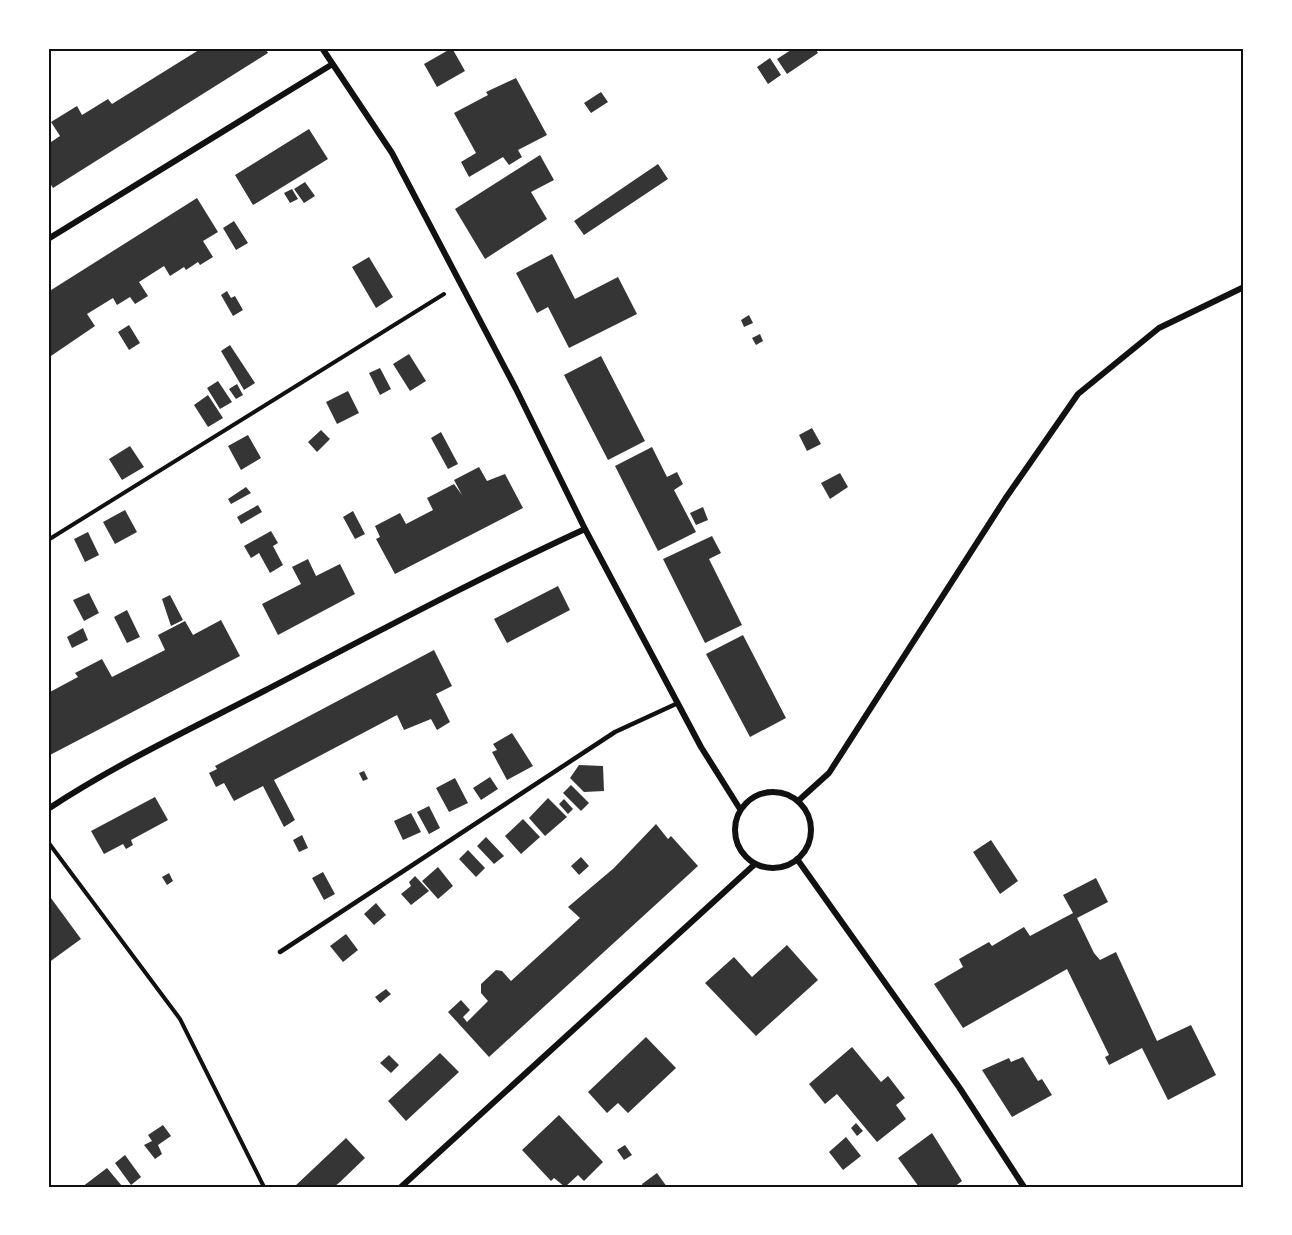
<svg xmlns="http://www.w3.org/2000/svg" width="1292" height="1235" viewBox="0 0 1292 1235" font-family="Overpass,sans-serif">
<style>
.building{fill:#353535}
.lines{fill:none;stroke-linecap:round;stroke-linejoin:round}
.path{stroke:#111;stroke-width:4}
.service{stroke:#111;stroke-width:4.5}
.minor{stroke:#111;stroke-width:6}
.neatline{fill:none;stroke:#111;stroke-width:2}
</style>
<rect width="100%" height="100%" fill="#fff"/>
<!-- building -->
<path class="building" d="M 202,48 L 265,48 L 268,53 L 53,188 L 48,180 L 48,144 L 60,136 L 51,122 L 77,106 L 82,115 L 108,99 L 112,104 Z
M 452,48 L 465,71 L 437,87 L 424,64 Z
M 794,48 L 815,48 L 818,53 L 787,74 L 777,59 Z
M 770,58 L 781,75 L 768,84 L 757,67 Z
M 516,78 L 547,135 L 518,150 L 522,157 L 509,165 L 503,157 L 469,177 L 461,162 L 476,153 L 454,113 L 488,95 L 486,92 Z
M 601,92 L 608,102 L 591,113 L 584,103 Z
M 309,129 L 328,159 L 253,205 L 235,175 Z
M 540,155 L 554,180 L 531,192 L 547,219 L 485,259 L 455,209 Z
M 658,164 L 668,179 L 584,235 L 574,221 Z
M 305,182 L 315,196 L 304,203 L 294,189 Z
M 292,189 L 298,199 L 290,203 L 284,193 Z
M 197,198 L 218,232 L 203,241 L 213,257 L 200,265 L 198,262 L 186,270 L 184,267 L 170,276 L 164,266 L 139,282 L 148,296 L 135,304 L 130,297 L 117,305 L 113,298 L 87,314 L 95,326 L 48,358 L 48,292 Z
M 234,221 L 248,243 L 236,250 L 223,228 Z
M 552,254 L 575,299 L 618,277 L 637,314 L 569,348 L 548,307 L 537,313 L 516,273 Z
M 369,257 L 393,297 L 376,308 L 352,267 Z
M 227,291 L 231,298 L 235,296 L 243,310 L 233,316 L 221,295 Z
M 749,315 L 753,323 L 744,327 L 741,320 Z
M 129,325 L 140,343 L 129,350 L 118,332 Z
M 760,334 L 763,341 L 756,345 L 752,338 Z
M 230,345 L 255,383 L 244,390 L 221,351 Z
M 409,354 L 426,381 L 410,391 L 393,364 Z
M 601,356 L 645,441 L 608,460 L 564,375 Z
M 380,368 L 391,389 L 380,395 L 369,373 Z
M 218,381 L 232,402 L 220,409 L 207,388 Z
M 237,384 L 243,395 L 236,399 L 229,389 Z
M 348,391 L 359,413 L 337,424 L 326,402 Z
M 208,395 L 223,418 L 208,427 L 194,405 Z
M 812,428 L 821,444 L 807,451 L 799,435 Z
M 321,430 L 330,439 L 317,452 L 308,442 Z
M 441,432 L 458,464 L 448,469 L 431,438 Z
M 248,435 L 261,458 L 241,470 L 228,446 Z
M 130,446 L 144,467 L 122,480 L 109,459 Z
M 652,447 L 667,477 L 677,472 L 683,484 L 674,490 L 696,532 L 658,551 L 615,466 Z
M 479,467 L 487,481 L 505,474 L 523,508 L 395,574 L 376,539 L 380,537 L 375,526 L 400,513 L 406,524 L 433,510 L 427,498 L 454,484 L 462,495 L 454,480 Z
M 840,473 L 848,487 L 830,499 L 821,483 Z
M 246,487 L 251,493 L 231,504 L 228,499 Z
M 258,505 L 262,512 L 241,524 L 237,517 Z
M 703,507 L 708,520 L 696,525 L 690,513 Z
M 125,510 L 137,532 L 115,544 L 103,522 Z
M 353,511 L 365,534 L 355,539 L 343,517 Z
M 271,531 L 278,543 L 273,546 L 283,565 L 270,573 L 259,553 L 251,558 L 244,546 Z
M 88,532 L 99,555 L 85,562 L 74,539 Z
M 712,536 L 721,553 L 709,559 L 742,625 L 705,643 L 663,559 Z
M 308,559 L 316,576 L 340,564 L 355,594 L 278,635 L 262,604 L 301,584 L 292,567 Z
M 558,586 L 570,610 L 507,643 L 494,619 Z
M 89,593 L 99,613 L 84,621 L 73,600 Z
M 170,595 L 183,620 L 171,626 L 162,599 Z
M 127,610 L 140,637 L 127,643 L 114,617 Z
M 221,620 L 240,656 L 48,756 L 48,693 L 78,677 L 75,673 L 102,659 L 112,677 L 165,650 L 158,635 L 185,621 L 193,635 Z
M 83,628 L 88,640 L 72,648 L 67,637 Z
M 743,635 L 786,718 L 750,737 L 706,654 Z
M 434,650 L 452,686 L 436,694 L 450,722 L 437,730 L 431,719 L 404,730 L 397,715 L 274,780 L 295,820 L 284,827 L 263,786 L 234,801 L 224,783 L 216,787 L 209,773 L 217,769 L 215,766 Z
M 512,733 L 533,766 L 507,780 L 492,752 L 497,750 L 493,744 Z
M 579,765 L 603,766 L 604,791 L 584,792 L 570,778 Z
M 364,771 L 368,779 L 363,781 L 359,773 Z
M 490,777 L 498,789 L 481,800 L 473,788 Z
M 455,778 L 468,803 L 449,812 L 436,788 Z
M 571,785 L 589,803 L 581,811 L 563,793 Z
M 155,797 L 168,820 L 131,840 L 133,845 L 126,849 L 123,844 L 104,854 L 91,831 Z
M 548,798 L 567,817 L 545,836 L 529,818 Z
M 564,799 L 573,809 L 568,814 L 559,804 Z
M 429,806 L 440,828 L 429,834 L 417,812 Z
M 411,813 L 421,832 L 403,840 L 394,821 Z
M 523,819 L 540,837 L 521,854 L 505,836 Z
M 656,824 L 668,839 L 671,836 L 698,866 L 489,1057 L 448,1012 L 461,1000 L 470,1010 L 463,1017 L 467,1022 L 488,1001 L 481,993 L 481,984 L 496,970 L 502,971 L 511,981 L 580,918 L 568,907 L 614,868 Z
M 302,835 L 308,848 L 299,852 L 293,840 Z
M 486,837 L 504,856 L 494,864 L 477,846 Z
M 991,840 L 1018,881 L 1000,894 L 973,852 Z
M 468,850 L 485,868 L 476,877 L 459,859 Z
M 581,857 L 589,866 L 579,875 L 571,866 Z
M 438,867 L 453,886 L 438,899 L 422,881 Z
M 323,872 L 335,894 L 324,900 L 312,878 Z
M 169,873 L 173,881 L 167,885 L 162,877 Z
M 415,876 L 429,891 L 411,905 L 401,894 L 411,886 L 409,882 Z
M 1096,878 L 1108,902 L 1077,918 L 1094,953 L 1100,960 L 1116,952 L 1157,1041 L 1191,1025 L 1216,1075 L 1168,1100 L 1142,1048 L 1109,1065 L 1105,1057 L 1109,1055 L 1067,969 L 963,1028 L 934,984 L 963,967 L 959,959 L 989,942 L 992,946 L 1024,927 L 1030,936 L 1073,913 L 1063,895 Z
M 48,894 L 81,939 L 48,963 Z
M 376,903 L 386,915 L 374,925 L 364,914 Z
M 346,934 L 358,950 L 343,962 L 330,946 Z
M 787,945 L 818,980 L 756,1036 L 705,983 L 734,957 L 752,977 Z
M 386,989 L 391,994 L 380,1003 L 375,997 Z
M 646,1037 L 676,1068 L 628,1113 L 618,1103 L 607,1113 L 588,1092 Z
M 852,1047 L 881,1082 L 888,1076 L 905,1098 L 896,1105 L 906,1119 L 877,1142 L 837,1094 L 825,1104 L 809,1084 Z
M 440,1053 L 459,1072 L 406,1121 L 388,1101 Z
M 389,1055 L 399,1065 L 391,1073 L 380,1063 Z
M 1023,1057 L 1038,1081 L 1042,1079 L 1052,1095 L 1012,1117 L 982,1070 L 1009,1058 L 1011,1062 Z
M 559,1115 L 603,1162 L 584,1181 L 578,1175 L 565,1187 L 554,1178 L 551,1181 L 522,1150 Z
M 856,1123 L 863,1131 L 857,1136 L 851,1128 Z
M 163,1125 L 171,1136 L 158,1145 L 162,1154 L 155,1159 L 144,1145 L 152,1141 L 148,1135 Z
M 932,1133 L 962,1181 L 954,1187 L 919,1187 L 898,1158 Z
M 846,1137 L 861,1156 L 843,1170 L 829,1152 Z
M 346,1138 L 365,1158 L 340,1182 L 334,1187 L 294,1187 Z
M 625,1145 L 632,1155 L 624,1160 L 617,1150 Z
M 125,1155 L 141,1177 L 131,1185 L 115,1163 Z
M 107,1168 L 122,1186 L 120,1187 L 82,1187 Z
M 657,1173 L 667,1187 L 643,1187 L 642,1184 Z"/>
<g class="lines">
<!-- path -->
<path class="path" d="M 48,540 L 444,294
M 48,842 L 180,1019 L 264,1187"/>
<!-- service -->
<path class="service" d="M 280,952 L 615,732 L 678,703"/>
<!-- minor -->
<path class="minor" d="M 322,48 L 392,153 L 516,389 L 585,529 L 701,747 L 740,809
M 48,239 L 331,65
M735 830a38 38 0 1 1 76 0a38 38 0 1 1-76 0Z
M 798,801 L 829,773 L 1005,499 L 1078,394 L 1159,328 L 1244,287
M 48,809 C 116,764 191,729 264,691 C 370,636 476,579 585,529
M 797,859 L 959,1087 L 1024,1187
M 401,1187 L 755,864"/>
</g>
<!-- border -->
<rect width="1292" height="1235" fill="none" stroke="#ffffff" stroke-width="99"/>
<rect x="50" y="50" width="1192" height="1136" class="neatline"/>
</svg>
